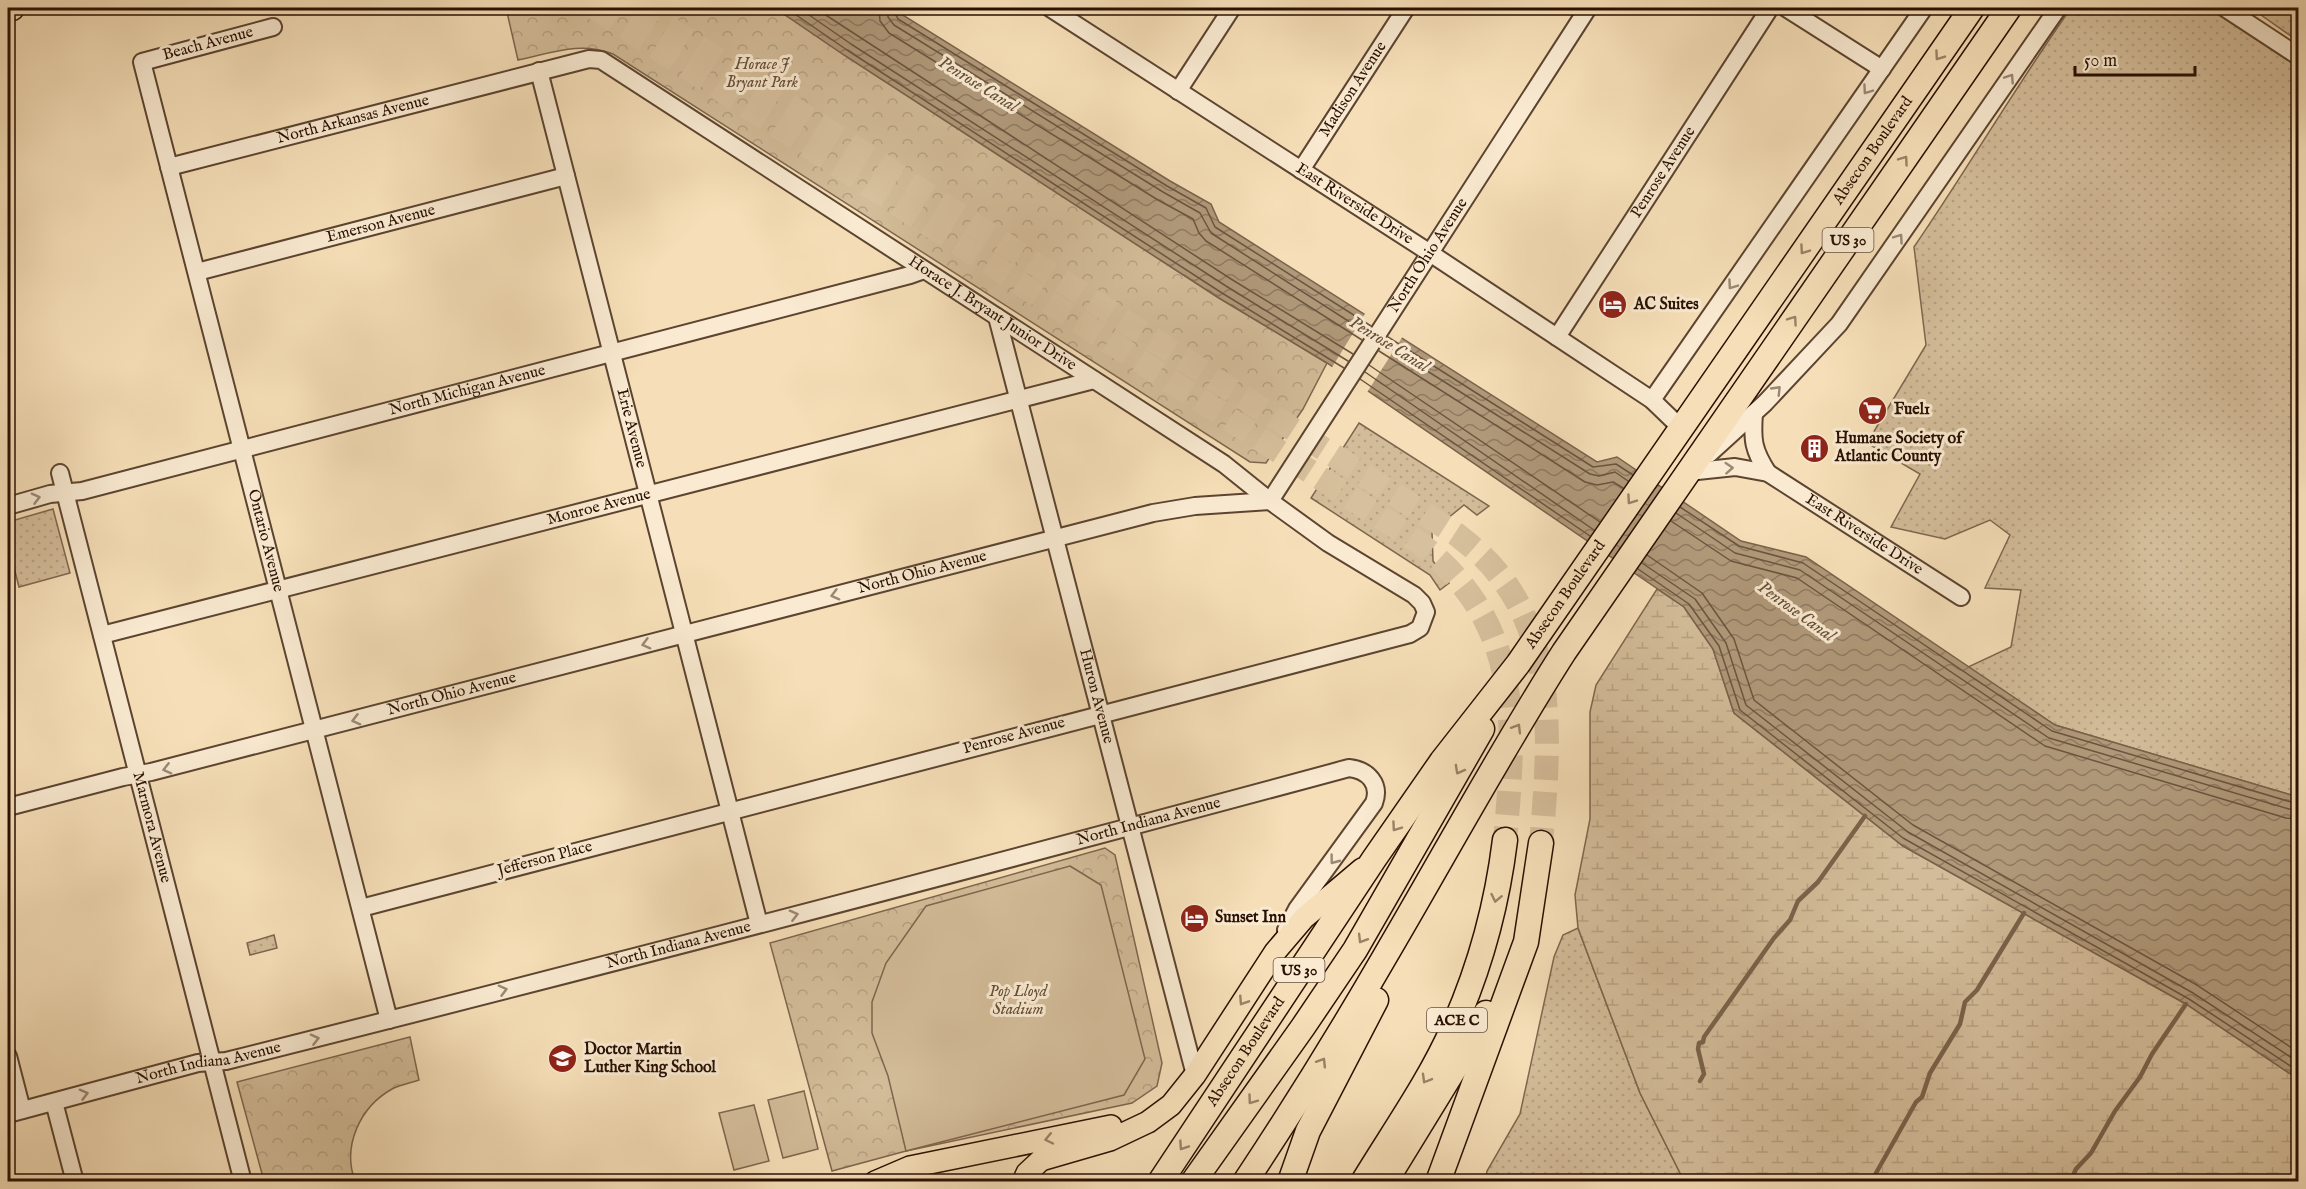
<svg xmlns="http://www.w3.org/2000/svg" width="2306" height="1189" viewBox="0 0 2306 1189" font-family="'IM FELL English',serif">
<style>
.grass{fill:url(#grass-dots);stroke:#7e664e;stroke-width:1.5}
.wetland{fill:url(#wetland-marsh);stroke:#7e664e;stroke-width:1.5}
.park{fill:url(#park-crowns);stroke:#7e664e;stroke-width:1.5}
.garden{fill:#d3bc99;stroke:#7e664e;stroke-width:1.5}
.water{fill:url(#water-waves);stroke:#7a624a;stroke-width:1.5}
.pier{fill:#f6dfb8}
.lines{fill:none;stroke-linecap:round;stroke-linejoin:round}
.shore{stroke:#6c543e;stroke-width:1.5}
.stream{stroke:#7a624a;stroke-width:4.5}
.highway-tunnel{stroke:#d7c09d;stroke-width:24;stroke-dasharray:24 12;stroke-linecap:butt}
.minor-casing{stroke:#5c4430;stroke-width:20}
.major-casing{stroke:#291002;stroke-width:24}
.highway-casing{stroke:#291002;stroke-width:27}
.minor{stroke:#f9ead1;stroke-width:16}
.major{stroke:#f6dfb8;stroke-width:21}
.highway{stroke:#f6dfb8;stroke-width:24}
.oneway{stroke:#9a8266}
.oneway2{stroke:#9b8874}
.labels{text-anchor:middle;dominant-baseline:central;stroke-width:6;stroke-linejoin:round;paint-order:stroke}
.shield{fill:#f9ead1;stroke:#675140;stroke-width:1.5}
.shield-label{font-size:15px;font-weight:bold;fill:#291002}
.street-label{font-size:16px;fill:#291002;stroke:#f9ead1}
.park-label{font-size:16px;font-style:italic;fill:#644c37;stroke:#f9ead1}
.poi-label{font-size:16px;font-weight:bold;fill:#291002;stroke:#f9ead1;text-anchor:start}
.water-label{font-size:18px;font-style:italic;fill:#664e38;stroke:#f9ead1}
</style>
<defs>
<pattern id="grass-dots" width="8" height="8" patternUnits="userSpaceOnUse" patternTransform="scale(1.5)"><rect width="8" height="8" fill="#d3bc99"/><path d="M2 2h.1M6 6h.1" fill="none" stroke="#b5a182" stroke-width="1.8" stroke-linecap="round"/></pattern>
<pattern id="wetland-marsh" width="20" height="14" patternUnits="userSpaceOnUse" patternTransform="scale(1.5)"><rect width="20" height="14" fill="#d3bc99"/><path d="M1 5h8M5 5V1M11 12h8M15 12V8" fill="none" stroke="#b5a182"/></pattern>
<pattern id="park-crowns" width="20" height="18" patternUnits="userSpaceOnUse" patternTransform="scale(1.5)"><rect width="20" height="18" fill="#d3bc99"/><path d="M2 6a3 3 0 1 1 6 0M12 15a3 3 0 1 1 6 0" fill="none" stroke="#b5a182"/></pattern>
<pattern id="water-waves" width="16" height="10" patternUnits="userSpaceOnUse" patternTransform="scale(1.5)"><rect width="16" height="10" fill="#b0997a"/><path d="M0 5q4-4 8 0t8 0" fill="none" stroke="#8f7b62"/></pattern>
</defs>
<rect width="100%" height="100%" fill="#f6dfb8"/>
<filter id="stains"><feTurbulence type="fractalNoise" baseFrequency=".00333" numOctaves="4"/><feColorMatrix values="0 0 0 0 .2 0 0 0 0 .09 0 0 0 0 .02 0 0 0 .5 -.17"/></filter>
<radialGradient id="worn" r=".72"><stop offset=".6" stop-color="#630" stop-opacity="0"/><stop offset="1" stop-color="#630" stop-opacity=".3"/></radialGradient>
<!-- grass -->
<path class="grass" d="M 2071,8 L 2208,8 L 2298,67 L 2298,797 L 2055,725 L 1968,667 L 2011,647 L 2021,590 L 1985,588 L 2010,535 L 1990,520 L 1945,539 L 1891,527 L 1920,474 L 1867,443 L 1926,345 L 1914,247 C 1968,168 2016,86 2071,8 Z
M 2264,8 L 2298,8 L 2298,41 L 2261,15 Z
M 1359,423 L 1489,506 L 1477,515 L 1464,505 L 1432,531 L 1433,561 L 1449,583 L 1440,590 L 1430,575 L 1311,498 Z
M 53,509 L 70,573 L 19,587 L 8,544 L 8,522 Z
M 1578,928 L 1640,1093 L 1684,1181 L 1485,1182 L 1487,1171 L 1520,1114 L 1554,957 L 1563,935 Z
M 274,935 L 277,948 L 250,955 L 247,943 Z"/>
<!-- wetland -->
<path class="wetland" d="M 1657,589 L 1684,607 L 1713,649 L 1734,713 L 1903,846 L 2186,1004 L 2298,1079 L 2298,1181 L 1684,1181 L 1640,1093 L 1578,928 L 1575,895 L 1590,819 L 1590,712 L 1596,685 Z"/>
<!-- park -->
<path class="park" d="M 506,8 L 775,8 L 844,55 L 1219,298 L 1327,363 L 1303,409 L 1266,463 L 1250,462 L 613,54 C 580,41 552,53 518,60 Z
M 1105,848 L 1115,855 L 1162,1063 L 1157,1086 L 1132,1103 L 906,1151 L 832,1171 L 770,943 Z
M 410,1037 L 419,1080 C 410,1083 400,1085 392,1089 C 360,1107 342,1146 355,1181 L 264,1181 L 237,1082 Z"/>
<!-- garden -->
<path class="garden" d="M 1070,866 L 1101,885 L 1145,1059 L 1124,1095 L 906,1151 L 888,1076 L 872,1033 L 872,1002 L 886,963 L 926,906 Z
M 804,1091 L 818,1149 L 783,1158 L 768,1100 Z
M 754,1105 L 769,1161 L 734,1170 L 719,1113 Z"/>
<!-- water -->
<path class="water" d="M 775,8 L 904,8 L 901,14 L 1170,181 L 1211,204 L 1219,222 L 1597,462 L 1617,457 L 1741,541 L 1806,557 L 2055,725 L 2298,797 L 2298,1079 L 2186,1004 L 1903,846 L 1734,713 L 1713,649 L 1684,607 L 1327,363 L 1219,298 L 844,55 Z"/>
<!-- pier -->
<path class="pier" d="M 1366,312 L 1403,336 L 1366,394 L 1331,369 Z"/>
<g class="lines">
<!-- shore -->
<path class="shore" d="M 786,8 L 847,50 L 1222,293 L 1344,368
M 799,8 L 851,44 L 1226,286 L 1348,361
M 815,8 L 1231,279 L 1353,354
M 879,8 L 880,21 L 889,33 L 1158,200 L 1193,219 L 1199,233 L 1206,241 L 1362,340
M 888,8 L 888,17 L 894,25 L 1163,192 L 1200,213 L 1211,233 L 1367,333
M 897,8 L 895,13 L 898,19 L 1167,186 L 1206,208 L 1215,227 L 1371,326
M 1388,337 L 1593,467 L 1616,464 L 1633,475
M 1383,343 L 1590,474 L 1599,476 L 1615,472 L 1628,481
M 1379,351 L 1585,482 L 1597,485 L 1613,482 L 1623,488
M 1369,365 L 1600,522
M 1365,372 L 1594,530
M 1360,379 L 1590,536
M 1680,507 L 1739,546 L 1803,563 L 2052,731 L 2291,802 L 2298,802
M 1676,513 L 1735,553 L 1800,570 L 2049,738 L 2289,809 L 2298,810
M 1671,521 L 1731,561 L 1797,578 L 2045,746 L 2286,818 L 2298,819
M 1647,555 L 1702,593 L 1734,639 L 1754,700 L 1913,825 L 2197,985 L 2298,1052
M 1642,563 L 1695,599 L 1726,643 L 1746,705 L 1908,832 L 2193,993 L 2298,1062
M 1638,569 L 1689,604 L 1719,646 L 1740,710 L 1903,838 L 2189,999 L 2298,1071"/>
<!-- stream -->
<path class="stream" d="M 1700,1081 L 1704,1074 L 1698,1049 L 1699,1043 L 1703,1042 L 1704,1037 L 1774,938 L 1790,920 L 1798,901 L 1818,882 L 1865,816
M 1871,1182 L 1916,1102 L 1922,1097 L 1930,1073 L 1960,1024 L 1965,1002 L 1977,990 L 2024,913
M 2070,1182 L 2076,1169 L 2091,1153 L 2115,1111 L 2140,1077 L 2152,1054 L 2186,1004
M 2296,1182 L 2298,1178"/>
<!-- highway-tunnel -->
<path class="highway-tunnel" d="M 595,8 L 1405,533 C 1521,613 1517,713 1505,840
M 637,8 L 1456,534 C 1470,545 1485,557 1496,571 C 1559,646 1549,752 1541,843"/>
<defs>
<g id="minor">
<path id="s1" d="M 1050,8 L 1430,253 L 1652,400 L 1681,428"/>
<path d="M 1786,8 L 1882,69"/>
<path d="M 2225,8 L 2298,56"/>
<path id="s2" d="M 273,27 L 142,62 L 389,1020"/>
<path id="s3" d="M 539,71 L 759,924"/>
<path d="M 1178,91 L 1232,8"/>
<path id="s4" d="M 169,167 L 589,59 L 601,60 L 1224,464 L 1270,501 L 1328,543 L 1414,595 L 1422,603 L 1426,612 L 1420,628 L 1410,634 L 361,908"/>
<path id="s5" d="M 1301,170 L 1406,8"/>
<path id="s6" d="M 197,272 L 566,176"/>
<path id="s7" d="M 997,317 L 1195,1075"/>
<path id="s8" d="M 1557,337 L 1770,8"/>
<path d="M 1652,400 L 1924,8"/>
<path d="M 1754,413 C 1752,440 1753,450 1768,473"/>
<path d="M 1709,454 L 1765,403 L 1839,324 L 2058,8"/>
<path id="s9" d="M 1688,472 L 1735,467 L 1768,473 L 1961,597"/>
<path id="s10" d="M 60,473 L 243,1182"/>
<path id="s11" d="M 8,506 L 50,494 L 82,491 L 910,275 L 924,270"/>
<path id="s12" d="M 102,635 L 1094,380"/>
<path id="s13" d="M 8,807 L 123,777 L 151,772 L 1153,513 L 1195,506 L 1270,501 L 1588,8"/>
<path d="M 8,1056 L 22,1110"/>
<path d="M 54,1102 L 75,1182"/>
<path id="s14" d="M 8,1114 L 198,1063 L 226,1061 C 601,967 975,869 1349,768 C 1368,770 1381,784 1374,803 L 1297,909 L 1286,930"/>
</g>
<path id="major" d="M 875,1182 L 910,1167 L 1111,1126
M 1023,1182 L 1027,1173 L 1041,1160 L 1110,1140 L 1148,1122 L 1171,1105 L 1195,1075 L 1275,952 L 1304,918 L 1362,869"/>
<g id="highway">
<path d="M 8,8 L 12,8"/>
<path id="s15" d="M 1160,1182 L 1374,859 L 1442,761 L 1518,664 L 1972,8"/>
<path d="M 1193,1182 L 1303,1027 L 1355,950 L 1482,729"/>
<path d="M 1245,1182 C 1294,1108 1340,1034 1384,958 C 1444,856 1500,752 1564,652 L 2009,8"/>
<path d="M 1290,1182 L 1308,1131 L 1376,1000"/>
<path d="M 1363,1182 C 1394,1131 1429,1082 1453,1028 C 1480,968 1497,905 1505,840"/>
<path d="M 1385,1182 L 1466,1050 L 1486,1013"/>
<path d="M 1438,1182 L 1526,942 L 1541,843"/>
</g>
</defs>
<!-- minor casing -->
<use href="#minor" class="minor-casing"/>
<!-- major casing -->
<use href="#major" class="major-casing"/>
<!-- highway casing -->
<use href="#highway" class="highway-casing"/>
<!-- minor -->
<use href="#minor" class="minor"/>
<!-- major -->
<use href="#major" class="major"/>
<!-- highway -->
<use href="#highway" class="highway"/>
</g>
<!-- one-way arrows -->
<defs><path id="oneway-chevron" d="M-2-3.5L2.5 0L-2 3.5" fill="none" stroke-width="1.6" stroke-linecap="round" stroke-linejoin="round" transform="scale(1.5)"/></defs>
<g class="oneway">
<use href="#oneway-chevron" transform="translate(1939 56) rotate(125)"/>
<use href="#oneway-chevron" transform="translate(1904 160) rotate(-55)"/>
<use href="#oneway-chevron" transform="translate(1804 250) rotate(125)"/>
<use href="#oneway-chevron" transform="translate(1793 320) rotate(-55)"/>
<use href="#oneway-chevron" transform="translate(1631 500) rotate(125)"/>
<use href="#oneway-chevron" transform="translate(1517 728) rotate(-59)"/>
<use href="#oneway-chevron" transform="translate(1459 770) rotate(119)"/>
<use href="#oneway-chevron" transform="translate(1396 827) rotate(125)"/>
<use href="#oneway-chevron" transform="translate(1496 898) rotate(102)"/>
<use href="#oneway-chevron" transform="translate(1362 939) rotate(121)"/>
<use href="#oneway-chevron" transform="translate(1243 1001) rotate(123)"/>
<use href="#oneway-chevron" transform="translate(1322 1062) rotate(-58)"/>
<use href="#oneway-chevron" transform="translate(1426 1079) rotate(120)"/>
<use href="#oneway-chevron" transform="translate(1252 1100) rotate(126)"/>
<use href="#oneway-chevron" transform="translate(1049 1139) rotate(168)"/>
<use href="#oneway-chevron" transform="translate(1183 1146) rotate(124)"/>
</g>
<g class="oneway2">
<use href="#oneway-chevron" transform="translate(2010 78) rotate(-56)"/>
<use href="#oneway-chevron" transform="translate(1867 90) rotate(125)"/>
<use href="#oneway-chevron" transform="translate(1899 238) rotate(-55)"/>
<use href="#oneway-chevron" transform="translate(1732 285) rotate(125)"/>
<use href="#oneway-chevron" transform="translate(1777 390) rotate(-46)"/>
<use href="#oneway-chevron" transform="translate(1729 468) rotate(-4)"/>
<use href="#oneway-chevron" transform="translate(36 498) rotate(-15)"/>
<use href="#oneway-chevron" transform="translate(835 595) rotate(165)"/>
<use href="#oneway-chevron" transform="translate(646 644) rotate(165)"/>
<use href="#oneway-chevron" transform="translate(356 720) rotate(165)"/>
<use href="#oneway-chevron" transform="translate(167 769) rotate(166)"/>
<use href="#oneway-chevron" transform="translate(1334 860) rotate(127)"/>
<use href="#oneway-chevron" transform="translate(794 915) rotate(-14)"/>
<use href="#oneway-chevron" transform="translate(503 990) rotate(-15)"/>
<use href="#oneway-chevron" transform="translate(315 1039) rotate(-14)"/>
<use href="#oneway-chevron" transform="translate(84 1094) rotate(-15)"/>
</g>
<!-- icons -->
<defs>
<symbol id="hotel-disc" viewBox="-11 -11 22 22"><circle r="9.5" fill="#8f2418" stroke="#f9ead1"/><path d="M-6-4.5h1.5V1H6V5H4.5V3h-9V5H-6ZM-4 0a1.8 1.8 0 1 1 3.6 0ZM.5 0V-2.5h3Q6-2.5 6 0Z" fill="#fff"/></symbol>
<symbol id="supermarket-disc" viewBox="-11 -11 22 22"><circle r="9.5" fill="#8f2418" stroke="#f9ead1"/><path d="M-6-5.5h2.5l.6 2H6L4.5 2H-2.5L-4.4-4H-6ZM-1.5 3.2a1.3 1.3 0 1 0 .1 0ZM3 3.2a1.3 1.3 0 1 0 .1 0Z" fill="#fff"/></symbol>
<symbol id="building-disc" viewBox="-11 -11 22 22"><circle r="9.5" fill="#8f2418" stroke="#f9ead1"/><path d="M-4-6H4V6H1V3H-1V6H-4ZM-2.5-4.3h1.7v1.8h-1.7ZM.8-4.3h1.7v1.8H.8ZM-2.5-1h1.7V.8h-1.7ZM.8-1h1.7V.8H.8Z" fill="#fff"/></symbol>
<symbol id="school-disc" viewBox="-11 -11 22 22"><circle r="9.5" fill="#8f2418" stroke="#f9ead1"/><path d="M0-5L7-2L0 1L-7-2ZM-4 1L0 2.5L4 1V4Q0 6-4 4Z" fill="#fff"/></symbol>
</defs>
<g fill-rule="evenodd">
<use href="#hotel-disc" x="1596" y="288" width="33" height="33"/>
<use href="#supermarket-disc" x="1856" y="394" width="33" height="33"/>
<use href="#building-disc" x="1798" y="432" width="33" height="33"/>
<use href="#hotel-disc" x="1178" y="902" width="33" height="33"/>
<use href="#school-disc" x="546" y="1042" width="33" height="33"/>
</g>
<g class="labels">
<!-- shield labels -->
<g class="shield">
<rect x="1822.5" y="228" width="51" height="24" rx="4.5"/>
<rect x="1273.5" y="958" width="51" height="24" rx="4.5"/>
<rect x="1427" y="1008" width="60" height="24" rx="4.5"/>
</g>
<g class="shield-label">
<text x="1848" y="240">US 30</text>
<text x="1299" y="970">US 30</text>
<text x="1457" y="1020">ACE C</text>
</g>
<!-- street labels -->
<g class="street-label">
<text transform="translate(208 44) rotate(-15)">Beach Avenue</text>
<text stroke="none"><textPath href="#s5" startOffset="96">Madison Avenue</textPath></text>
<text stroke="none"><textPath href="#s4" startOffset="190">North Arkansas Avenue</textPath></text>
<text stroke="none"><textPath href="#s15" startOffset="1254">Absecon Boulevard</textPath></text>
<text stroke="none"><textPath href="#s8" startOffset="196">Penrose Avenue</textPath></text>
<text stroke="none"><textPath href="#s1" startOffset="362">East Riverside Drive</textPath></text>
<text stroke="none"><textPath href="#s6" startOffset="190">Emerson Avenue</textPath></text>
<text stroke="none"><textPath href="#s13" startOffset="1592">North Ohio Avenue</textPath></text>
<text stroke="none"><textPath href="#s4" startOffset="912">Horace J. Bryant Junior Drive</textPath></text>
<text stroke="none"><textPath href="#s11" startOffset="474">North Michigan Avenue</textPath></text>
<text stroke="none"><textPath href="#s3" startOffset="369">Erie Avenue</textPath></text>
<text stroke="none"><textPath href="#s12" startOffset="513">Monroe Avenue</textPath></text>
<text stroke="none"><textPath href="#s9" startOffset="195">East Riverside Drive</textPath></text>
<text stroke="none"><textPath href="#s2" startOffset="630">Ontario Avenue</textPath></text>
<text stroke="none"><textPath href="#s13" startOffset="944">North Ohio Avenue</textPath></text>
<text stroke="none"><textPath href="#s15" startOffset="714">Absecon Boulevard</textPath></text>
<text stroke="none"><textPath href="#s13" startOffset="458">North Ohio Avenue</textPath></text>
<text stroke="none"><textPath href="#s7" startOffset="392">Huron Avenue</textPath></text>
<text transform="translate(1014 736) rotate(-15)">Penrose Avenue</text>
<text stroke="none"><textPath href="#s14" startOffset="1178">North Indiana Avenue</textPath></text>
<text stroke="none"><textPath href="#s10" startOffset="366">Marmora Avenue</textPath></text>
<text transform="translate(545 859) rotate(-15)">Jefferson Place</text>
<text stroke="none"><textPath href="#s14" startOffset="692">North Indiana Avenue</textPath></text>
<text stroke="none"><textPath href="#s15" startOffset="156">Absecon Boulevard</textPath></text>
<text stroke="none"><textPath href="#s14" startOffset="207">North Indiana Avenue</textPath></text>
</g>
<!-- park labels -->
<g class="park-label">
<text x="762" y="65">Horace J<tspan x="762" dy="18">Bryant Park</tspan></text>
<text x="1018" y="992">Pop Lloyd<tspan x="1018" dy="18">Stadium</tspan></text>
</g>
<!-- poi labels -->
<g class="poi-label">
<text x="1634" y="305">AC Suites</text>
<text x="1894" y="410">Fuel1</text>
<text x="1835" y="439">Humane Society of<tspan x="1835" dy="18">Atlantic County</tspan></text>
<text x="1215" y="918">Sunset Inn</text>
<text x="584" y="1050">Doctor Martin<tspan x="584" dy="18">Luther King School</tspan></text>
</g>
<!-- water labels -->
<g class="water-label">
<text transform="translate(978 85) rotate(32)">Penrose Canal</text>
<text transform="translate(1389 345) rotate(32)">Penrose Canal</text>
<text transform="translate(1796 612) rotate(36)">Penrose Canal</text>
</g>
</g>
<!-- margin -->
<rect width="2306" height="1189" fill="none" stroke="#f6dfb8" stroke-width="30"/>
<rect x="9" y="9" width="2288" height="1171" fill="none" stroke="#291002" stroke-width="3"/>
<rect x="15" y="15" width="2276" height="1159" fill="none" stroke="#291002" stroke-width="1.5"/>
<!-- scale -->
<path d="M2075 66v9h120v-9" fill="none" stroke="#291002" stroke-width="3"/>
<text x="2084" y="66" font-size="18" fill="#291002" stroke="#f9ead1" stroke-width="4.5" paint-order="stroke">50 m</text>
<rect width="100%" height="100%" filter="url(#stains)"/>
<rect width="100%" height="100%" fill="url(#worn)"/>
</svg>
